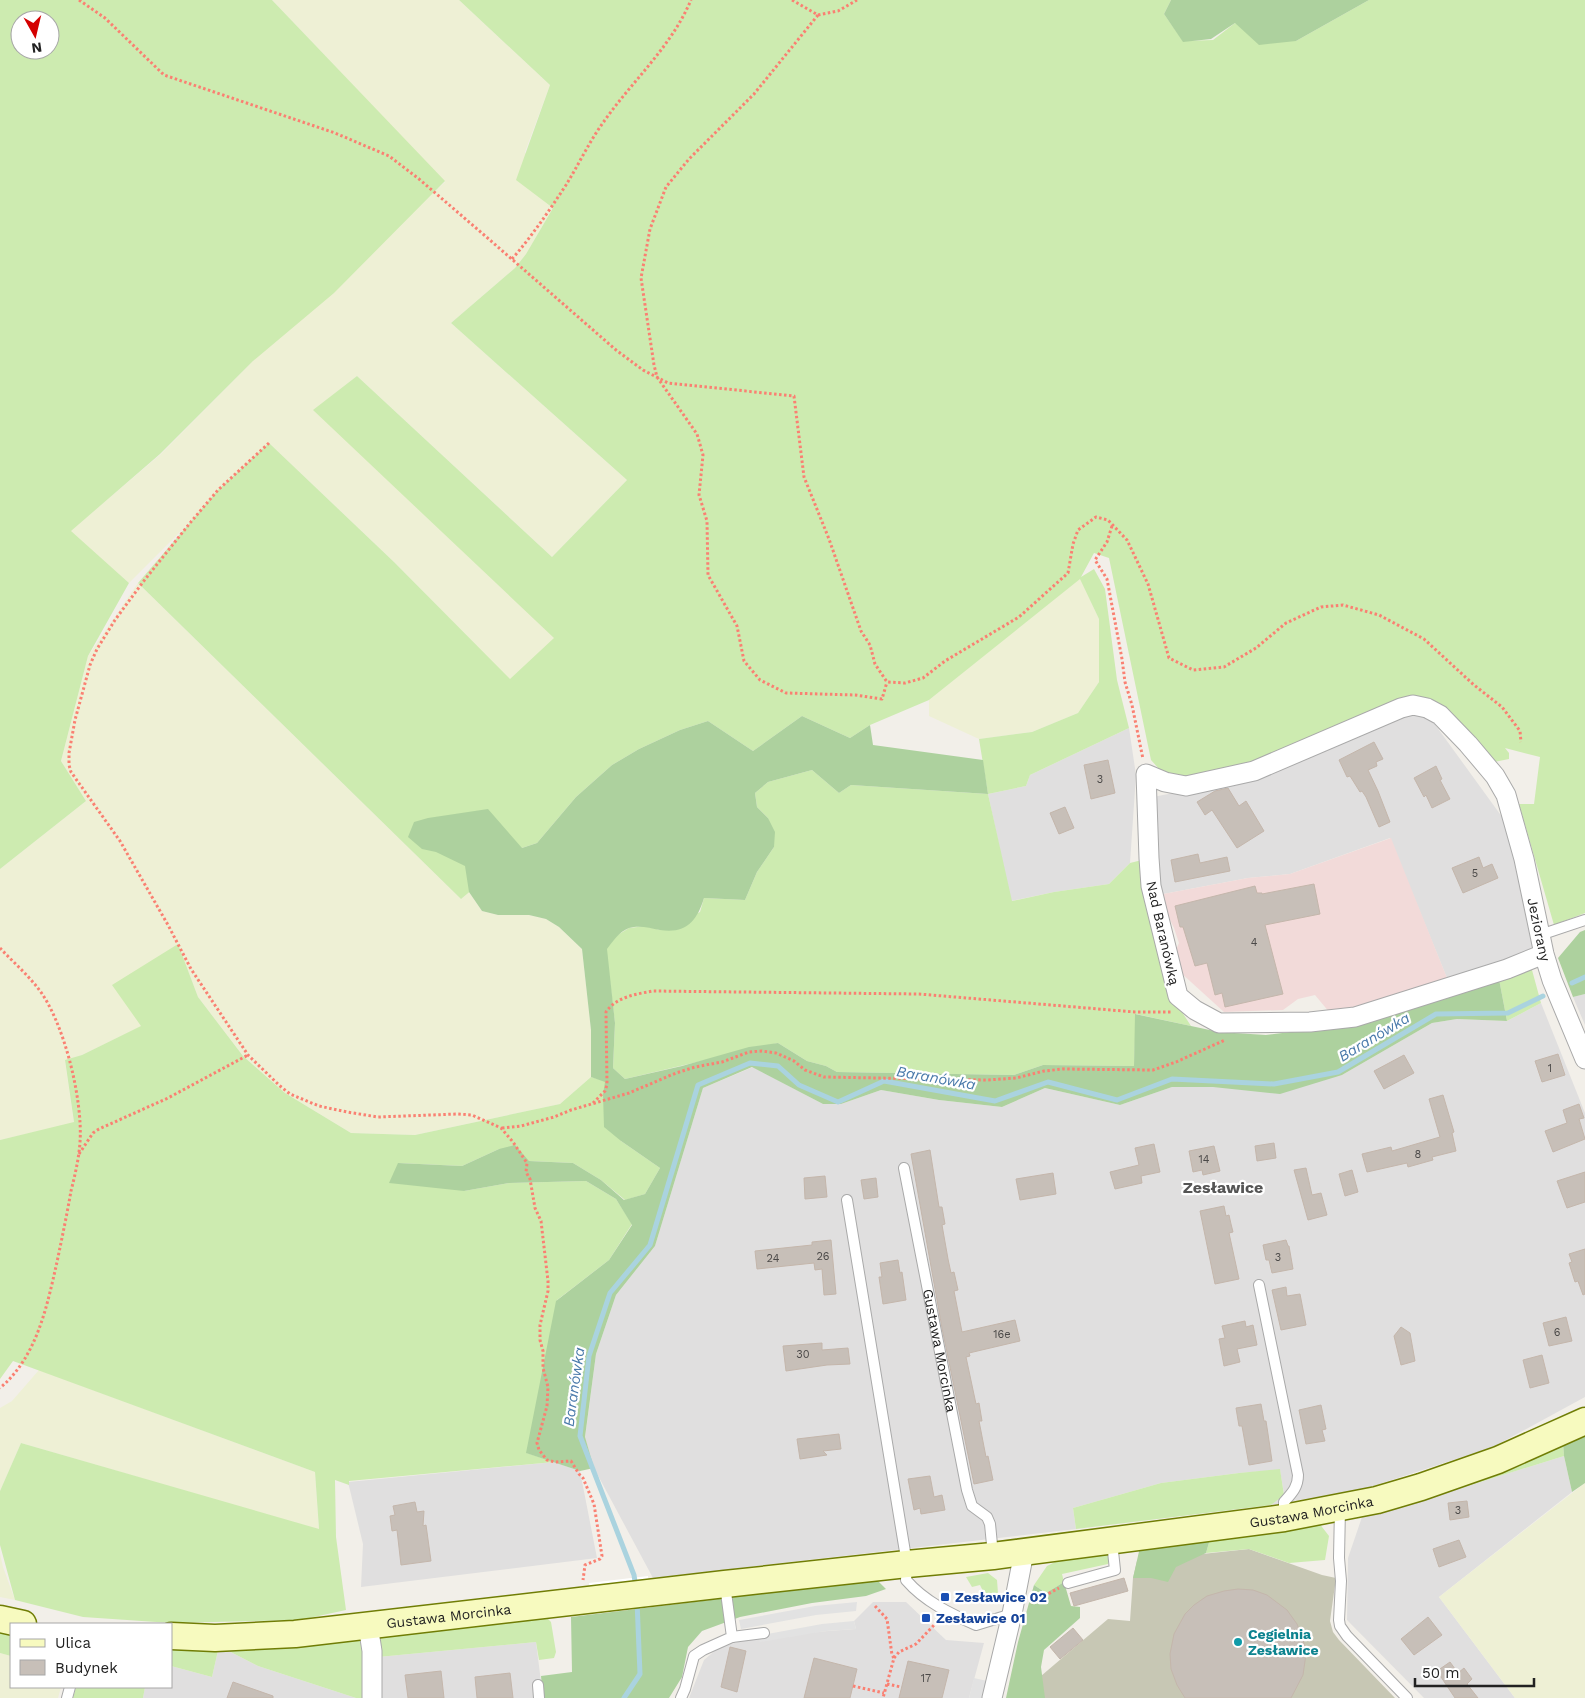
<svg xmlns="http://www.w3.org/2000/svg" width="1585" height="1698" viewBox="0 0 1585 1698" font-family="'Work Sans',sans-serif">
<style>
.residential{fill:#e0dfdf}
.commercial{fill:#f2dad9}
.construction{fill:#c7c7b4}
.farmland{fill:#eef0d5}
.grass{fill:#cdebb0;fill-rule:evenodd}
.forest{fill:#add19e}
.parking{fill:#e2e2e2}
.pier{fill:#fff}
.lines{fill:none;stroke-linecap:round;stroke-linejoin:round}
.stream{stroke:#aad3df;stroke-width:5}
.building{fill:#c7bfb8;stroke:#c4b6ab}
.lane-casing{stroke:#a9a9a9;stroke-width:12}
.street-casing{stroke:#a9a9a9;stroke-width:21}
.secondary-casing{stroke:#707d05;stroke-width:29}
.path{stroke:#fa8072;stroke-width:3;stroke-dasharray:2.5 2.5;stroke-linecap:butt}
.lane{stroke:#fff;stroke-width:10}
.street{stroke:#fff;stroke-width:19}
.secondary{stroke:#f7fabf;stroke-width:26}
.transit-dot{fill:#1a4fb4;stroke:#fff;stroke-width:2}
.culture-dot{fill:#0f9aa8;stroke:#fff;stroke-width:2}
.labels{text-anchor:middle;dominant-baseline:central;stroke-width:4.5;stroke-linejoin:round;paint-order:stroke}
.number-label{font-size:11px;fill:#4b4948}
.street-label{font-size:14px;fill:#222;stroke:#fff}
.transit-label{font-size:14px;font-weight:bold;fill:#164399;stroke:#fff;text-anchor:start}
.culture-label{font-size:14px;font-weight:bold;fill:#0d838f;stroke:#fff;text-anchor:start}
.water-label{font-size:15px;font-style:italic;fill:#4a7aab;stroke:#fff}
.quarter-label{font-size:16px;font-weight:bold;fill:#555;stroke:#fff}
</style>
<rect width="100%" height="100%" fill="#f2efe9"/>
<!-- residential -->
<path class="residential" d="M 1411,710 L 1431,719 L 1505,821 L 1513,856 L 1535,922 L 1533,950 L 1449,983 L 1390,838 L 1290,874 L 1248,878 L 1158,895 L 1153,797 L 1239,780 Z
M 1129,728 L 1136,775 L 1130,863 L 1109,884 L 1054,892 L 1011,901 L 988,794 L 1026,786 L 1030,775 Z
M 1585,994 L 1585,1025 L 1573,997 Z
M 1541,1003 L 1585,1113 L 1585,1397 L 1493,1447 L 1367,1488 L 1271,1505 L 1284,1494 L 1280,1470 L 1239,1473 L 1161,1483 L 1073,1508 L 1076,1529 L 653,1578 L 594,1468 L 585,1438 L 596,1354 L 616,1295 L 655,1246 L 703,1088 L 753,1067 L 823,1104 L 841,1104 L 881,1090 L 939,1100 L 1002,1107 L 1045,1088 L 1120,1105 L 1172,1087 L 1213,1087 L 1342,1075 L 1432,1023 L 1457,1019 L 1507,1021 Z
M 1564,1456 L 1572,1492 L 1439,1597 L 1515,1698 L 1424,1698 L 1347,1620 L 1348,1558 L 1362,1517 L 1408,1502 L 1455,1490 Z
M 554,1462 L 580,1471 L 597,1558 L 361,1587 L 363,1544 L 348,1482 Z
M 873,1602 L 906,1602 L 946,1640 L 984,1643 L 969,1698 L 689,1698 L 704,1660 L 718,1648 L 757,1636 L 856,1629 L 854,1621 Z
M 536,1642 L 543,1698 L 378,1698 L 378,1657 Z
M 219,1646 L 258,1666 L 356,1698 L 143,1698 L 145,1687 L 171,1687 L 171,1666 L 212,1677 Z"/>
<!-- commercial -->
<path class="commercial" d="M 1391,838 L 1449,983 L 1330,1013 L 1315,995 L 1298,999 L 1283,1010 L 1224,1012 L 1180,972 L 1176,950 L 1179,943 L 1174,928 L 1158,895 L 1248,878 L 1290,874 Z"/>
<!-- construction -->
<path class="construction" d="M 1249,1549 L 1322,1575 L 1336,1578 L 1330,1621 L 1333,1632 L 1339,1640 L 1395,1698 L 1015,1698 L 1108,1619 L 1130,1621 L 1133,1578 L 1137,1561 Z"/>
<!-- farmland -->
<path class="farmland" d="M 272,0 L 459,0 L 550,85 L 525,152 L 553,208 L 526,254 L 515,268 L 451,323 L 627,480 L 552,557 L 357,376 L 314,410 L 555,638 L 510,680 L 394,562 L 269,443 L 129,583 L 70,531 L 161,454 L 253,361 L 445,182 Z
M 1080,578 L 1099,619 L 1099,682 L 1078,713 L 1032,732 L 979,739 L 929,716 L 929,700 Z
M 138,583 L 461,899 L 469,892 L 482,911 L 498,915 L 529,915 L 546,919 L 559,927 L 582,949 L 591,1030 L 591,1077 L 560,1104 L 415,1135 L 351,1133 L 285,1093 L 243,1056 L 198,997 L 178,945 L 142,1026 L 82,1055 L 65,1061 L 74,1123 L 0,1140 L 0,869 L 86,801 L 61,761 L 88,656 Z
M 39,1370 L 315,1472 L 319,1530 L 21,1443 L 0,1491 L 0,1408 L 12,1401 Z
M 1585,1483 L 1585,1698 L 1515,1698 L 1439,1597 Z
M 0,1554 L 3,1567 L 15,1600 L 0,1597 Z
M 0,1653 L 11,1656 L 11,1687 L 61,1687 L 58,1698 L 0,1698 Z"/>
<!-- grass -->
<path class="grass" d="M 0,0 L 272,0 L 445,181 L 334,293 L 253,361 L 160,454 L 71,531 L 129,583 L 88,656 L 61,761 L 86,801 L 0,869 ZM 20,20 L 50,20 L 50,50 L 20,50 Z
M 459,0 L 1171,0 L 1164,14 L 1183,41 L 1213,40 L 1235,23 L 1296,41 L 1369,0 L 1585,0 L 1585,913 L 1554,925 L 1519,804 L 1534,804 L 1540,757 L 1505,748 L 1509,753 L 1509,759 L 1494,762 L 1431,701 L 1254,766 L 1169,780 L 1151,760 L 1109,558 L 1094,553 L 1081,577 L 1094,569 L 1105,589 L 1117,680 L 1129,728 L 1030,775 L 1026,786 L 988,794 L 1012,901 L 1054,892 L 1109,884 L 1130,863 L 1142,860 L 1173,998 L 1191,1026 L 1136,1014 L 1134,1066 L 1043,1065 L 1014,1075 L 837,1072 L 826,1066 L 807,1061 L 778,1043 L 625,1079 L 613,1068 L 615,1023 L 606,949 L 616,936 L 629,928 L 645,926 L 660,930 L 700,912 L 704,898 L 745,900 L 757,872 L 774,847 L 768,818 L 757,807 L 755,793 L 768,782 L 812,770 L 839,793 L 851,785 L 988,794 L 979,739 L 1032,732 L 1078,713 L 1099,682 L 1099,619 L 1080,579 L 929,700 L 870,725 L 850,738 L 802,716 L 753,751 L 708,721 L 680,730 L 639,749 L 612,765 L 576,797 L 537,843 L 522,848 L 461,899 L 138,583 L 218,490 L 269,443 L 394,562 L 510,679 L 554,638 L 313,410 L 357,376 L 552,557 L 627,480 L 451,323 L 515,268 L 526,254 L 553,208 L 516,180 L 550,85 Z
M 178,944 L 198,997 L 243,1056 L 285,1093 L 351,1133 L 415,1135 L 560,1104 L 591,1077 L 606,1081 L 603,1094 L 621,1141 L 660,1168 L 645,1194 L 625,1200 L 601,1180 L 573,1163 L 529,1161 L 499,1149 L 462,1166 L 398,1163 L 464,1191 L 509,1183 L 586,1181 L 616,1199 L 632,1224 L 609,1260 L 557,1300 L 527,1453 L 554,1462 L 349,1481 L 349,1485 L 335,1480 L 336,1537 L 346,1610 L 300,1620 L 171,1623 L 83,1617 L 15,1600 L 0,1545 L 0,1491 L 21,1443 L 319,1529 L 315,1472 L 13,1361 L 0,1379 L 0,1140 L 74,1122 L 65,1060 L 82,1055 L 141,1026 L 112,985 Z
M 1521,970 L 1532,970 L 1541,1003 L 1507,1021 L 1499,979 Z
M 1563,1442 L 1564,1456 L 1455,1490 Z
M 1280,1469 L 1284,1495 L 1271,1505 L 1076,1529 L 1073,1508 L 1161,1483 L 1239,1473 Z
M 1319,1523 L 1329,1536 L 1325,1560 L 1289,1563 L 1249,1549 L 1206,1553 L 1210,1539 Z
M 1103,1550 L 1110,1555 L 1108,1564 L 1062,1574 L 1064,1582 L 1046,1593 L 1034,1585 L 1047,1566 L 1069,1555 Z
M 988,1573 L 997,1580 L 998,1593 L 987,1601 L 981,1603 L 978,1598 L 985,1595 L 980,1585 L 972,1587 L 966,1577 Z
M 547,1618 L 551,1622 L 556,1652 L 554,1658 L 539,1660 L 536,1642 L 378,1657 L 378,1644 L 380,1638 L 388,1635 Z
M 0,1630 L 11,1632 L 11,1656 L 0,1653 Z
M 359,1638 L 365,1648 L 362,1698 L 356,1698 L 258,1666 L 219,1646 L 212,1677 L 171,1666 L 171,1646 Z
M 76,1687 L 145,1687 L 143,1698 L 73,1698 Z"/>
<!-- forest -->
<path class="forest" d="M 1171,0 L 1369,0 L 1296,41 L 1259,45 L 1235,23 L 1211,39 L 1183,42 L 1164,14 Z
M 802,716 L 850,738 L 870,725 L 873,745 L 983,760 L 988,794 L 851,785 L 839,793 L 812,770 L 768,782 L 755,793 L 757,807 L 768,818 L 775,832 L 774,847 L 757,872 L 745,900 L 704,898 C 697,921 686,934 660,930 C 649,928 640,925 629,928 C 619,932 613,941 607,949 L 615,1023 L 613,1068 L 625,1079 L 682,1066 L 749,1047 L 778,1043 L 807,1061 L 826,1066 L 837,1072 L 1014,1075 L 1043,1065 L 1134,1066 L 1135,1014 L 1219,1032 L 1266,1035 L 1356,1024 L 1499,979 L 1507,1021 L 1457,1019 L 1432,1023 L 1342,1075 L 1280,1094 L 1213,1087 L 1172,1087 L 1120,1105 L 1045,1088 L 1002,1107 L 939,1100 L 881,1090 L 841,1104 L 823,1104 L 752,1067 L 703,1088 L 655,1246 L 616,1295 L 596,1354 L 585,1437 L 594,1468 L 580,1471 L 526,1453 L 556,1301 L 609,1260 L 632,1225 L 616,1199 L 586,1181 L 509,1183 L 464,1191 L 389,1183 L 398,1163 L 462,1166 L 499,1149 L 515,1145 L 529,1161 L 573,1163 L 601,1180 L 624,1200 L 645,1194 L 660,1168 L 621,1141 L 604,1127 L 603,1094 L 605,1082 L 591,1077 L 591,1030 L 582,949 L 559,927 L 546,919 L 529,915 L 498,915 L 482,911 L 469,892 L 465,866 L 436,852 L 422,849 L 408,837 L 414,822 L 428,818 L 488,809 L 522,848 L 537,843 L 576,797 L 612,765 L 639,749 L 680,730 L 708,721 L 753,751 Z
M 1585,930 L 1585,994 L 1573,997 L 1558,958 L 1580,932 Z
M 1585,1430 L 1585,1483 L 1572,1492 L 1564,1456 L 1563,1442 Z
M 1210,1539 L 1206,1553 L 1176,1567 L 1168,1582 L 1151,1578 L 1133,1578 L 1140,1547 Z
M 873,1576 L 886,1589 L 866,1596 L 812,1603 L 740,1617 L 702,1631 L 688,1647 L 682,1677 L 669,1698 L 543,1698 L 541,1676 L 572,1672 L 571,1617 L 735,1597 L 744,1588 Z
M 1064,1582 L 1071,1606 L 1080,1607 L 1080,1618 L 1044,1650 L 1041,1667 L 1045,1698 L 1006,1698 L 1018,1642 L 1034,1585 L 1046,1593 Z"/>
<!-- parking -->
<path class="parking" d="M 857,1602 L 856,1611 L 816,1615 L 741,1629 L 739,1620 L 815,1606 Z
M 854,1621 L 856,1629 L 826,1631 L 760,1642 L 757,1636 L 822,1624 Z
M 974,1678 L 987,1681 L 982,1698 L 969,1698 Z"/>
<!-- pier -->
<path class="pier" d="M 648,1576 L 651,1607 L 593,1614 L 589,1583 Z"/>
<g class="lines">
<!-- stream -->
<path class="stream" d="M 1572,983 L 1585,977
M 636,1588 L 634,1575 L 580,1436 L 589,1356 L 610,1293 L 650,1245 L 698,1085 L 750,1063 L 778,1066 L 799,1085 L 838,1102 L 884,1081 L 995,1101 L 1048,1082 L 1117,1100 L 1172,1079 L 1274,1084 L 1338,1072 L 1436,1014 L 1508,1013 L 1543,996
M 624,1698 L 640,1674 L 637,1601"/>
</g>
<!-- building -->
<path class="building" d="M 1374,742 L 1383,759 L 1376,762 L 1377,766 L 1368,770 L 1378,791 L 1390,822 L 1379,827 L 1366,797 L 1362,791 L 1360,792 L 1350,776 L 1347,777 L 1339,760 Z
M 1108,760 L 1115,793 L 1091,799 L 1084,765 Z
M 1436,766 L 1442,779 L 1440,780 L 1450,799 L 1432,808 L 1426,795 L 1424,797 L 1414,778 Z
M 1228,788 L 1239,806 L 1246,801 L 1264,831 L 1237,848 L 1212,810 L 1205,815 L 1197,802 L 1215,791 Z
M 1065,807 L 1074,828 L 1059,834 L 1050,813 Z
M 1198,854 L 1200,863 L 1227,857 L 1230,871 L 1175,882 L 1171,860 Z
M 1479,857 L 1483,868 L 1492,864 L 1498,878 L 1463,893 L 1452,868 Z
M 1314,884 L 1320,914 L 1265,925 L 1283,994 L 1225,1007 L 1222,993 L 1215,995 L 1207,963 L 1195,966 L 1183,927 L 1180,927 L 1175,906 L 1255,886 L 1257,893 L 1262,893 L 1262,894 Z
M 1558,1054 L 1565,1075 L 1542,1082 L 1535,1061 Z
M 1404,1055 L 1414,1073 L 1384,1089 L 1374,1071 Z
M 1443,1095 L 1454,1132 L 1452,1133 L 1456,1151 L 1432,1157 L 1433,1160 L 1408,1167 L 1407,1163 L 1367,1172 L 1362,1154 L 1391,1147 L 1392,1151 L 1440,1137 L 1429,1099 Z
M 1579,1104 L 1584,1118 L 1579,1119 L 1585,1139 L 1553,1152 L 1545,1131 L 1567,1123 L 1563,1110 Z
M 1274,1143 L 1276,1158 L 1257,1161 L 1255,1146 Z
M 1154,1144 L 1160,1172 L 1141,1176 L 1142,1183 L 1115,1189 L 1110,1172 L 1139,1165 L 1135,1148 Z
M 1214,1146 L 1220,1171 L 1203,1175 L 1202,1170 L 1193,1172 L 1189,1151 Z
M 930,1150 L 939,1207 L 942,1207 L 945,1224 L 942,1225 L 948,1259 L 951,1273 L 954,1272 L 958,1290 L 954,1291 L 962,1332 L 1015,1320 L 1020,1341 L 969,1353 L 970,1356 L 966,1357 L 976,1404 L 979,1403 L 982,1421 L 979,1421 L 986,1457 L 988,1456 L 993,1480 L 974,1484 L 942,1328 L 911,1154 Z
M 1306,1168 L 1312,1195 L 1321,1193 L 1327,1215 L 1308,1220 L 1294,1170 Z
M 1352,1170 L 1358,1192 L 1345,1196 L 1339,1174 Z
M 1585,1172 L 1585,1202 L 1567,1208 L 1557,1181 Z
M 1053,1173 L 1056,1194 L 1020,1200 L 1016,1179 Z
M 825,1176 L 827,1197 L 805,1199 L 804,1178 Z
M 876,1178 L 878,1197 L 864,1199 L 861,1180 Z
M 1224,1206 L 1226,1216 L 1229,1215 L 1231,1224 L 1233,1232 L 1229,1233 L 1239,1279 L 1215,1284 L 1200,1211 Z
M 831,1240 L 836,1294 L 824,1295 L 822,1269 L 815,1270 L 814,1263 L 757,1269 L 755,1251 L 812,1245 L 812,1242 Z
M 1286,1240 L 1288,1246 L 1289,1246 L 1293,1269 L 1272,1273 L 1269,1260 L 1266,1260 L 1263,1245 Z
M 1585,1249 L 1585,1294 L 1583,1295 L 1578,1281 L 1575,1282 L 1569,1263 L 1572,1262 L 1569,1254 Z
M 898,1260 L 900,1273 L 902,1272 L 906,1300 L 883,1304 L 879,1277 L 882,1277 L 880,1263 Z
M 1286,1287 L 1287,1296 L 1300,1294 L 1306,1325 L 1281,1330 L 1272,1290 Z
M 1566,1317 L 1572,1341 L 1549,1346 L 1543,1323 Z
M 1245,1321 L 1246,1327 L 1253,1325 L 1257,1345 L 1237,1349 L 1240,1362 L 1224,1366 L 1219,1339 L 1225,1338 L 1222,1326 Z
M 1401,1327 L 1410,1333 L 1415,1361 L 1401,1365 L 1394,1336 Z
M 822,1343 L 822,1350 L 848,1348 L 850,1364 L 827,1365 L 786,1371 L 783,1346 Z
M 1542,1355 L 1549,1383 L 1530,1388 L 1523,1360 Z
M 1261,1404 L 1264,1421 L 1266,1421 L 1268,1434 L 1272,1461 L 1249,1465 L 1242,1426 L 1239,1426 L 1236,1408 Z
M 1321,1405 L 1326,1429 L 1322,1430 L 1325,1441 L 1306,1444 L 1299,1410 Z
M 839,1434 L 841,1449 L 823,1451 L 827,1455 L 800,1459 L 797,1439 Z
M 930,1476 L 934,1497 L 942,1495 L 945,1510 L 921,1514 L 920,1508 L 914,1510 L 908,1479 Z
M 1467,1501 L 1469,1517 L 1450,1520 L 1448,1503 Z
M 415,1502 L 417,1512 L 424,1511 L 423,1526 L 426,1525 L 431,1561 L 401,1565 L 397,1530 L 392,1531 L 390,1516 L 395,1515 L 393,1506 Z
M 1459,1540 L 1466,1557 L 1439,1567 L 1433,1549 Z
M 1124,1578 L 1128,1591 L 1074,1606 L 1070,1593 Z
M 1238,1589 L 1253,1590 L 1267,1595 L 1287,1610 L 1297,1624 L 1303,1639 L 1306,1654 L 1303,1675 L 1291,1698 L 1185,1698 L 1177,1685 L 1171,1669 L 1170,1654 L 1174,1634 L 1185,1614 L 1194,1605 L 1207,1596 L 1224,1591 Z
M 1428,1617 L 1442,1635 L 1414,1655 L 1401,1639 Z
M 1073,1628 L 1083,1640 L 1060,1659 L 1050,1647 Z
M 730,1647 L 746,1651 L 737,1692 L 721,1687 Z
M 814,1658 L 857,1669 L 850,1698 L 804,1698 Z
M 908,1661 L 949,1670 L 942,1698 L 899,1698 Z
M 1450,1662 L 1458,1673 L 1464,1668 L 1472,1679 L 1467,1684 L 1478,1698 L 1455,1698 L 1437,1671 Z
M 441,1671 L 444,1698 L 408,1698 L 405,1675 Z
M 510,1673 L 513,1698 L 477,1698 L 475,1677 Z
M 233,1682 L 273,1696 L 273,1698 L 227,1698 Z"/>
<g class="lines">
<defs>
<g id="lane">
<path d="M 1540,935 L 1585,920"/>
<path id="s1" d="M 904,1168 L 967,1490 L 972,1506 L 987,1517 L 990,1524 L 993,1555"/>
<path d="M 847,1200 L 907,1564 L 906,1580 C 925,1602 951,1614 976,1625 L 1012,1614"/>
<path d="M 1259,1285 L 1298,1475 C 1298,1487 1292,1493 1284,1502 L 1284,1517"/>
<path d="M 1340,1508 L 1339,1558 L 1341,1581 L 1339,1620 L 1340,1626 L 1347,1636 L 1407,1698"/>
<path d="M 1068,1583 L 1115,1570 L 1112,1542"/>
<path d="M 732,1637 L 764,1633"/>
<path d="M 538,1685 L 539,1698"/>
<path d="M 67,1698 L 70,1687"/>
<path d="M 681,1698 L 685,1689 L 694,1656 L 703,1650 L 732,1637 L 725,1585"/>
</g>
<g id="street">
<path id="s2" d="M 1544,954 L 1507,969 L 1355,1017 L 1310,1022 L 1219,1023 L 1195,1010 L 1178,996 L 1151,886 L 1149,858 L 1146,774 L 1165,782 L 1186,786 L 1254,771 L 1401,708 L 1413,705 L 1427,708 L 1440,715 L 1468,744 L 1495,776 L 1506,795 L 1524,859 L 1544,954 L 1552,980 L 1585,1059"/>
<path d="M 368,1625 L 372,1651 L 372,1698"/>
<path d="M 992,1698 L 1012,1614 L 1024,1552"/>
</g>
<g id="secondary">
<path d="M 0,1619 L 23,1624"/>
<path id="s3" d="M 171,1636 L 215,1638 L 295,1634 L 725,1584 L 907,1564 L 993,1556 L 1284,1518 L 1377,1500 L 1421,1487 L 1498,1460 L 1585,1421"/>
</g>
</defs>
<!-- lane casing -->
<use href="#lane" class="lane-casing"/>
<!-- street casing -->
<use href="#street" class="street-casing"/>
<!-- secondary casing -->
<use href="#secondary" class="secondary-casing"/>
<!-- path -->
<path class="path" d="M 79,0 L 105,18 L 164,75 L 335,133 L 389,156 L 419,179 L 483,234 L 616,350 L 643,370 L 668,383 L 794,396 L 804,477 L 829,539 L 861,631 L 870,645 L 875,664 L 887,682 L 905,683 L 923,678 L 945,661 L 1019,617 L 1068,573 L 1073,544 L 1078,530 L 1096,517 L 1108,520 L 1127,540 L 1148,584 L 1169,658 L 1193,670 L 1224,667 L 1256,648 L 1286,623 L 1321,607 L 1343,605 L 1379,615 L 1424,639 L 1474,685 L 1502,707 L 1520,731 L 1521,742
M 792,0 L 818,15 L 838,11 L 857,0
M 818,15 L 754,94 L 689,159 L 666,187 L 650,229 L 641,278 L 654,365 L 657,377 L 697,434 L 703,455 L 699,495 L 707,521 L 708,575 L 737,626 L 744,661 L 760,680 L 786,693 L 855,695 L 882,699 L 887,682
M 512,259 C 532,236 549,211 566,185 C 579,164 590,140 605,120 C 634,79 671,47 691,0
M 269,443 L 218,490 L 190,523 L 143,582 L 115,620 L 97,649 L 90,665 L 75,720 L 69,753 L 69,765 L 71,772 L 120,841 L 168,925 L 191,969 L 248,1055 L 280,1086 L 290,1094 L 319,1106 L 347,1112 L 378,1117 L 458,1114 L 472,1115 L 501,1128 L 513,1142 L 527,1163 L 526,1172 L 530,1179 L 535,1208 L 541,1221 L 548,1281 L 548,1291 L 540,1325 L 540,1340 L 543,1351 L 543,1368 L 548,1387 L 547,1406 L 537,1443 L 539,1450 L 547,1460 L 555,1462 L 571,1461 L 579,1474 L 583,1478 L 594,1504 L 602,1556 L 600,1559 L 585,1565 L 583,1580
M 1112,526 L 1107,542 L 1095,560 L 1107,579 L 1122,659 L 1125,682 L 1132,705 L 1143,759
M 0,948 C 12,961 26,973 37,987 C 64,1020 83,1100 80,1142 C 79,1158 75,1175 71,1191 C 67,1214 62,1238 57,1262 C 47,1306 37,1357 0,1388
M 593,1103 L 605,1091 L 607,1085 L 606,1012 C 616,997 636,994 653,991 L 919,994 L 1135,1012 L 1171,1012
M 502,1128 L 521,1126 L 554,1117 L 571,1110 L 629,1093 L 676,1073 L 695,1067 L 722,1062 L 749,1052 L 762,1051 L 776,1053 L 794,1061 L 805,1070 L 824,1077 L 987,1080 L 1016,1078 L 1044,1071 L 1063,1069 L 1153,1070 L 1176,1062 L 1225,1040
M 79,1154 L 93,1133 L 99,1129 L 168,1098 L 248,1055
M 1031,1603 L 1059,1588
M 875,1606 L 887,1619 L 892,1655 L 894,1658 L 883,1698
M 894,1658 L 899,1652 L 916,1644 L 936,1623
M 887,1684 L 901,1687
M 853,1686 L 884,1693"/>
<!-- lane -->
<use href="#lane" class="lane"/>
<!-- street -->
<use href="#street" class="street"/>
<!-- secondary -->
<use href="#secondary" class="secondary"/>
</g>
<!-- markers -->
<g class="transit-dot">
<rect x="940" y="1592" width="10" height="10" rx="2.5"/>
<rect x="921" y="1613" width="10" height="10" rx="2.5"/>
</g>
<circle class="culture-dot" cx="1238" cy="1642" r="5"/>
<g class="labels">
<!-- number labels -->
<g class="number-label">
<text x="1100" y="779">3</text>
<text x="1475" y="873">5</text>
<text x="1254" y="942">4</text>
<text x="1550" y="1068">1</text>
<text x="1418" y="1154">8</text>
<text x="1204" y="1159">14</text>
<text x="823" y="1256">26</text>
<text x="1278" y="1257">3</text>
<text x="773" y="1258">24</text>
<text x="1557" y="1332">6</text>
<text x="1002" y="1334">16e</text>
<text x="803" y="1354">30</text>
<text x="1458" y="1510">3</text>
<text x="926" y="1678">17</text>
</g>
<!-- street labels -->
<g class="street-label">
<text stroke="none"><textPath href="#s2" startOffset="1166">Jeziorany</textPath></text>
<text transform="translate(1163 933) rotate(77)">Nad Baranówką</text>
<text stroke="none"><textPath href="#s1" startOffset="186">Gustawa Morcinka</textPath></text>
<text stroke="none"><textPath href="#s3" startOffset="1148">Gustawa Morcinka</textPath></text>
<text stroke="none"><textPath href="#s3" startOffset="279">Gustawa Morcinka</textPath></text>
</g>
<!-- transit labels -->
<g class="transit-label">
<text x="955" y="1597">Zesławice 02</text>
<text x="936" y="1618">Zesławice 01</text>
</g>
<!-- culture labels -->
<g class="culture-label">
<text x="1248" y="1634">Cegielnia<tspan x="1248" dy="16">Zesławice</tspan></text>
</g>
<!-- water labels -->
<g class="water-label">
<text transform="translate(1374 1037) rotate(-31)">Baranówka</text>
<text transform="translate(936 1078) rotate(10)">Baranówka</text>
<text transform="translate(574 1387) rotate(-82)">Baranówka</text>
</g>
<!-- quarter labels -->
<g class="quarter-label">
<text x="1223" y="1187">Zesławice</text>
</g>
</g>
<!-- legend -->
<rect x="10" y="1623" width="162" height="65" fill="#ffffff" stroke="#a7a7a7"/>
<rect x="20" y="1639" width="25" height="8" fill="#f7fabf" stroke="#a7a7a7"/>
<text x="55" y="1648" font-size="15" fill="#222222">Ulica</text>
<rect x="20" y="1660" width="25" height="15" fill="#c7bfb8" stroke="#a7a7a7"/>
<text x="55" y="1673" font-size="15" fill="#222222">Budynek</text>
<!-- north arrow -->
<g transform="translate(35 35) rotate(172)"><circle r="24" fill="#ffffff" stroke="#a7a7a7"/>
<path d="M0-4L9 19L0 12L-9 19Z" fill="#d40000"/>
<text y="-8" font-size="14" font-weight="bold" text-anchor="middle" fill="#222222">N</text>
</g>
<!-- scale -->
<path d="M1415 1678v8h119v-8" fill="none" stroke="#222222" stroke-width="2.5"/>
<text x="1422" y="1678" font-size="15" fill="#222222" stroke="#ffffff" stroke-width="4" paint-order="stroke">50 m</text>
</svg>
